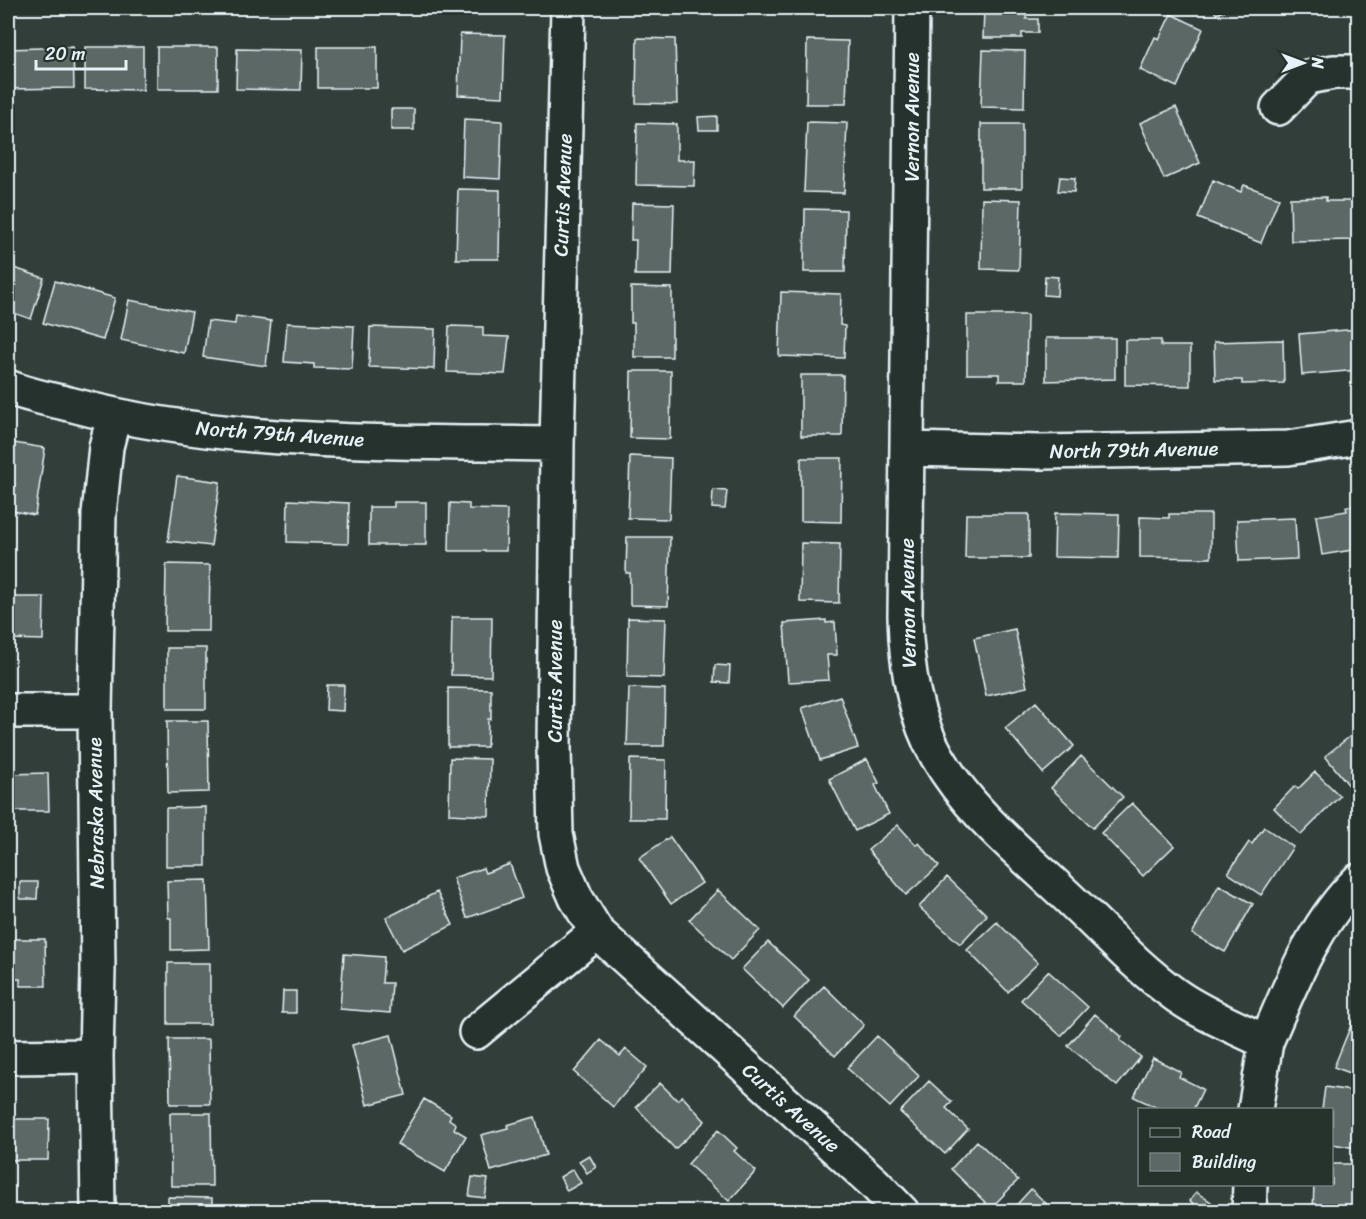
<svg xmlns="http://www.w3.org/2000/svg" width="1366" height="1219" viewBox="0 0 1366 1219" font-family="Sriracha,sans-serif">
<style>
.building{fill:#5c6865;stroke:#e8f1f8;stroke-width:1.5}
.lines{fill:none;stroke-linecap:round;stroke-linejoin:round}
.minor-casing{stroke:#e8f1f8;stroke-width:38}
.minor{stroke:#26332d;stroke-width:33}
.labels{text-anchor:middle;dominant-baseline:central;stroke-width:4.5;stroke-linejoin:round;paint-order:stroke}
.street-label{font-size:20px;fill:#e8f1f8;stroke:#26332d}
</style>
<rect width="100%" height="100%" fill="#323e39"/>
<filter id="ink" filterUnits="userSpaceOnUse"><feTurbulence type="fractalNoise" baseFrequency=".0167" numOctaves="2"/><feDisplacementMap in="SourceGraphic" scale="12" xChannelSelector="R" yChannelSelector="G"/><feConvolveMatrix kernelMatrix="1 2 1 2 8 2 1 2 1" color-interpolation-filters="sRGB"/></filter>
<g filter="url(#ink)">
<!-- building -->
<path class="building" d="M 984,8 L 1026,8 L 1026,19 L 1038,19 L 1038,33 L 1022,33 L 1022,38 L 983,38 Z
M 1213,8 L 1232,8 L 1216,14 Z
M 1171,14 L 1203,29 L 1177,87 L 1140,70 L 1155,37 L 1159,39 Z
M 460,34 L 505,35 L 503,97 L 458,95 Z
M 637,38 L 675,39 L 677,104 L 636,103 Z
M 807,40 L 848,41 L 846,104 L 806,104 Z
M 73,47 L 74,88 L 8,89 L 8,49 Z
M 85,47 L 143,47 L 143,90 L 85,89 Z
M 157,47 L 218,47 L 218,89 L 157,89 Z
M 318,47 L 377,47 L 377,88 L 318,88 Z
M 237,49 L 302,50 L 301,90 L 236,89 Z
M 983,50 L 1025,51 L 1024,108 L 981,107 Z
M 1176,107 L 1200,163 L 1164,179 L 1140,123 Z
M 391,109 L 414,109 L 414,130 L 391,130 Z
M 717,116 L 717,130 L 699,130 L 698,117 Z
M 464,119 L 502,121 L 500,179 L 462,177 Z
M 807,122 L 847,123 L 844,193 L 804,192 Z
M 637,123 L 677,124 L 677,160 L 695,160 L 694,186 L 636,185 Z
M 981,124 L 1022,124 L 1022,188 L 981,188 Z
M 1060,177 L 1075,178 L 1074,192 L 1058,191 Z
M 1213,180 L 1241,192 L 1244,185 L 1279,198 L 1261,243 L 1198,218 Z
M 458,189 L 500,190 L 499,259 L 456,259 Z
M 1326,197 L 1326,201 L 1358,201 L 1358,240 L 1291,241 L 1290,198 Z
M 982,199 L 1021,200 L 1019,270 L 981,269 Z
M 632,203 L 674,204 L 672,275 L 635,275 L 636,240 L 631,240 Z
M 805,209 L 846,210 L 845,272 L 804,272 Z
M 8,266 L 44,278 L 31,319 L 8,311 Z
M 1045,276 L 1058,277 L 1057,296 L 1044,295 Z
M 55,281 L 115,298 L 103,340 L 43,323 Z
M 631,287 L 672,288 L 672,357 L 634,357 L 634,323 L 631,323 Z
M 781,292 L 841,294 L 840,325 L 845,326 L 844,358 L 779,356 Z
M 129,300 L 192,312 L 184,353 L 121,340 Z
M 967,315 L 1027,315 L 1026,381 L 999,381 L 999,374 L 967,374 Z
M 236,316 L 271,321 L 266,366 L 203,357 L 208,321 L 235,324 Z
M 287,323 L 354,326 L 352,369 L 314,368 L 314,364 L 284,362 Z
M 449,326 L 483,327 L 483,336 L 509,337 L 505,374 L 447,372 Z
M 370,327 L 435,329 L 434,369 L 369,367 Z
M 1358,329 L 1358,370 L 1302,375 L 1299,334 Z
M 1046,338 L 1115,338 L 1115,379 L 1046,381 Z
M 1125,340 L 1161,340 L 1161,346 L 1190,346 L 1190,386 L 1125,385 Z
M 1283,340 L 1284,383 L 1242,384 L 1242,380 L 1215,380 L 1214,342 Z
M 631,371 L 671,371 L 670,439 L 630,438 Z
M 801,375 L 843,375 L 842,436 L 801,436 Z
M 8,442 L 45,448 L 35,515 L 8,510 Z
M 630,456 L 671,458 L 669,519 L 628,518 Z
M 801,458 L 842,458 L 841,522 L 801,521 Z
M 177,476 L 220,482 L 211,546 L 168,541 Z
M 713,490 L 727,491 L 725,509 L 712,508 Z
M 288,500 L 349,503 L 348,544 L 287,542 Z
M 394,502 L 426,502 L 426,545 L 369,545 L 369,507 L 394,507 Z
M 450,503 L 469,504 L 469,509 L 507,510 L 506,551 L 449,551 Z
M 1358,505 L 1358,549 L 1322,555 L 1316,516 L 1347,511 L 1346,507 Z
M 1055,513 L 1119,514 L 1118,558 L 1054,557 Z
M 966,514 L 1029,514 L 1029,558 L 965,558 Z
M 1169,514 L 1211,514 L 1211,558 L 1140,557 L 1140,517 L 1169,518 Z
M 1295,518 L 1297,559 L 1239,561 L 1237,520 Z
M 627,537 L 670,537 L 668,606 L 630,605 L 630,573 L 626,573 Z
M 801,543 L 840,544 L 839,603 L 800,602 Z
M 166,564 L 210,565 L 209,631 L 165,631 Z
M 9,597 L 44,597 L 43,640 L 8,639 Z
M 452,617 L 492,617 L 491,676 L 451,675 Z
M 628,618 L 666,619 L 664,678 L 627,677 Z
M 826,620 L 826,623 L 835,622 L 837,655 L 827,655 L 829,680 L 788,682 L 784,623 Z
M 1015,629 L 1027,687 L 986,696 L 974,638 Z
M 167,648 L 206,648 L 206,709 L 167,709 Z
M 715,665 L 730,666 L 729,683 L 714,682 Z
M 327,685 L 344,685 L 343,711 L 326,710 Z
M 448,688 L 491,689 L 491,719 L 488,719 L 487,747 L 448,747 Z
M 629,688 L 665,689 L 664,746 L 627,746 Z
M 840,696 L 858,748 L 820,760 L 802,708 Z
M 1036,702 L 1074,746 L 1043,773 L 1005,728 Z
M 167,721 L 208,721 L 209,792 L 168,793 Z
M 1358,730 L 1358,782 L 1351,788 L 1325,756 Z
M 1081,756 L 1123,797 L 1093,828 L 1051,788 Z
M 450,758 L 490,759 L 489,816 L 449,814 Z
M 630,759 L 666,760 L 665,819 L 629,819 Z
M 867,759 L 879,783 L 875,785 L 889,814 L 855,831 L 829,779 Z
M 1315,772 L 1340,796 L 1301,835 L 1274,808 L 1295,786 L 1298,789 Z
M 48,773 L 49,811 L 8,811 L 8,774 Z
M 1132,803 L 1174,846 L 1143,876 L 1101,833 Z
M 206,807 L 206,866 L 166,866 L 166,808 Z
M 898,825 L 916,845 L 919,843 L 939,866 L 906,895 L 868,850 Z
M 1264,827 L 1293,847 L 1261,895 L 1228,873 L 1249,842 L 1252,844 Z
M 670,837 L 702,883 L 671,904 L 639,858 Z
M 510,864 L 522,898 L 467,918 L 453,878 L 483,868 L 485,873 Z
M 947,877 L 987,915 L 960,944 L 919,907 Z
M 207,880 L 209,949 L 171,950 L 171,918 L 168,918 L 167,881 Z
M 20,882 L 38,882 L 37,899 L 20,899 Z
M 1219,885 L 1253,904 L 1225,952 L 1192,934 Z
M 718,890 L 760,930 L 731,960 L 689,920 Z
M 437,892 L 453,925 L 402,950 L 386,918 Z
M 997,922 L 1038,963 L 1008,992 L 967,950 Z
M 8,939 L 45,939 L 46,986 L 20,986 L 20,979 L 8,979 Z
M 768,942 L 809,980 L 783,1008 L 742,969 Z
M 344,954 L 384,957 L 382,983 L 392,983 L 390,1013 L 340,1009 Z
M 168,963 L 210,963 L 210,1024 L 168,1024 Z
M 1048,971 L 1088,1007 L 1061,1036 L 1021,1000 Z
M 824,986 L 864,1025 L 835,1056 L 794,1016 Z
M 283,991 L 296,991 L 296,1013 L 282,1013 Z
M 1356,1013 L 1358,1015 L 1358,1076 L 1334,1067 Z
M 1095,1014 L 1122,1037 L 1120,1040 L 1141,1057 L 1117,1086 L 1068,1046 Z
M 391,1035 L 406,1095 L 367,1105 L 352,1045 Z
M 877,1036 L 919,1076 L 890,1107 L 847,1068 Z
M 169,1039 L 209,1039 L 210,1104 L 170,1104 Z
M 601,1040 L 620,1056 L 626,1049 L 647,1067 L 613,1107 L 574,1072 Z
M 1153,1058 L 1181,1072 L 1179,1077 L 1203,1089 L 1193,1110 L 1162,1110 L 1134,1097 Z
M 929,1081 L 952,1102 L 946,1108 L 968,1129 L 945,1154 L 900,1112 Z
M 660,1083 L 677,1100 L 682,1096 L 705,1121 L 675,1149 L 636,1107 Z
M 1325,1087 L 1358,1092 L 1357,1148 L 1332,1144 L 1332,1110 L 1322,1110 Z
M 424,1099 L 451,1115 L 449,1119 L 456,1124 L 454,1129 L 466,1136 L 445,1172 L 397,1144 Z
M 170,1113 L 211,1113 L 212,1186 L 171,1186 Z
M 535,1117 L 546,1155 L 491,1171 L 481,1135 L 508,1128 L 507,1125 Z
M 8,1119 L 49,1119 L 48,1160 L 8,1160 Z
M 718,1130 L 737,1148 L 734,1151 L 756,1171 L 729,1201 L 688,1164 Z
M 977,1141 L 1018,1180 L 991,1208 L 951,1169 Z
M 589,1155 L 596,1167 L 587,1173 L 579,1161 Z
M 1332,1164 L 1354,1164 L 1352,1212 L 1313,1212 L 1314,1184 L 1332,1184 Z
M 573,1169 L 581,1183 L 567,1191 L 560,1177 Z
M 472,1177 L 488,1179 L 485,1198 L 469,1196 Z
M 1031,1189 L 1055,1212 L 1010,1212 Z
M 1196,1192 L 1211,1202 L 1205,1211 L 1190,1201 Z
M 168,1197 L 212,1198 L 212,1212 L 168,1212 Z"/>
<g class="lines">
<defs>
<path id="minor" d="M 568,8 L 557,444 L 554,749 L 556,834 L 563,868 L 576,898 L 597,932 L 874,1183 L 902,1212
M 912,8 L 905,616 C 906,664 913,714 937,756 C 970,814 1025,856 1073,902 C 1106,933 1139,969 1177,996 C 1204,1015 1236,1027 1266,1042 L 1255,1110
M 1278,108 L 1308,77 L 1334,72 L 1358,72
M 8,387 C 27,395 48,399 69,404 C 228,447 393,441 557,444
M 908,449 L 1040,452 L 1288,448 L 1358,437
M 8,711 L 95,711
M 476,1032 L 597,932
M 1266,1042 C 1291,985 1313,925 1358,881
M 8,1057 L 96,1056
M 98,1212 L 96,1056 L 98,970 L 95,711 L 99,514 L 106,447 L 114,416
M 1249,1212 L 1250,1184"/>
</defs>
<!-- minor casing -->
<use href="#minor" class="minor-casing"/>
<!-- minor -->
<use href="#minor" class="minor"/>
</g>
</g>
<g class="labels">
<!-- street labels -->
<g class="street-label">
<text transform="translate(912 117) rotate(-90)">Vernon Avenue</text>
<text transform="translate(563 195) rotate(-88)">Curtis Avenue</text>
<text transform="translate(280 434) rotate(4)">North 79th Avenue</text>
<text transform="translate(1134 450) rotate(-1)">North 79th Avenue</text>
<text transform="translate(908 603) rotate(-91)">Vernon Avenue</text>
<text transform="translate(555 681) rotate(-90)">Curtis Avenue</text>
<text transform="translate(96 813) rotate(-91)">Nebraska Avenue</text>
<text transform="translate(791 1108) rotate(42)">Curtis Avenue</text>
</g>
</g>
<!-- margin -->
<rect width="1366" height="1219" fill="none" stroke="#26332d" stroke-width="30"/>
<rect x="15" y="15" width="1336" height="1189" fill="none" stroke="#e8f1f8" stroke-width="2" filter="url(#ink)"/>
<!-- legend -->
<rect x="1138" y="1108" width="195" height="78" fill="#26332d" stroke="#747f7e" stroke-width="1.5"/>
<rect x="1150" y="1128" width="30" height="9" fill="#26332d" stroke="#747f7e" stroke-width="1.5"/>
<text x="1192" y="1138" font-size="18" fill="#e8f1f8">Road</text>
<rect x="1150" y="1153" width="30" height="18" fill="#5c6865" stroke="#747f7e" stroke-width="1.5"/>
<text x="1192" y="1168" font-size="18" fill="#e8f1f8">Building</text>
<!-- north arrow -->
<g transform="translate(1303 63) rotate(90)" stroke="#26332d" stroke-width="4.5" paint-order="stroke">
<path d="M0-4.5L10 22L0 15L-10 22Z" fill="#e8f1f8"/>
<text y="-9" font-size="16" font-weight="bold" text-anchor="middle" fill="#e8f1f8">N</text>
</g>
<!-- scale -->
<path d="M36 60v9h90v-9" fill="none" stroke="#e8f1f8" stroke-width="3"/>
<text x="45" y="60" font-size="18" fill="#e8f1f8" stroke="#26332d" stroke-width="4.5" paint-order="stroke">20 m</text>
</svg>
